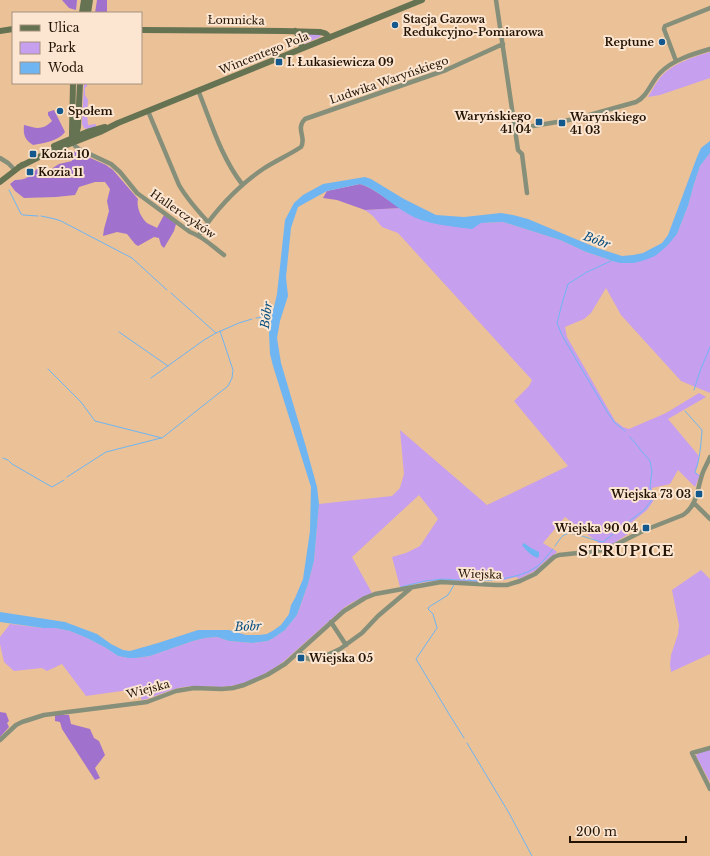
<svg xmlns="http://www.w3.org/2000/svg" width="710" height="856" viewBox="0 0 710 856" font-family="'Libre Baskerville',serif">
<style>
.green{fill:#c79fef}
.forest{fill:#a171ce}
.water{fill:#6fb5f2}
.lines{fill:none;stroke-linecap:round;stroke-linejoin:round}
.stream{stroke:#6fb5f2;stroke-width:1}
.street{stroke:#868f7a;stroke-width:4.5}
.secondary{stroke:#657353;stroke-width:6}
.poi-dot{fill:#13598e;stroke:#fce6d1;stroke-width:1.5}
.labels{text-anchor:middle;dominant-baseline:central;stroke-width:4;stroke-linejoin:round;paint-order:stroke}
.poi-label{font-size:11px;font-weight:bold;fill:#221304;stroke:#fce6d1;text-anchor:start}
.street-label{font-size:11px;fill:#221304;stroke:#fce6d1}
.water-label{font-size:12px;font-style:italic;fill:#054d7e;stroke:#fce6d1}
.district-label{font-size:15px;font-weight:bold;letter-spacing:1px;fill:#221304;stroke:#fce6d1}
</style>
<rect width="100%" height="100%" fill="#ebc197"/>
<!-- green -->
<path class="green" d="M 302,34 L 319,34 L 321,36 L 320,37 L 304,44 Z
M 710,52 L 710,78 L 660,95 L 648,97 C 652,91 655,84 660,78 C 671,64 693,57 710,52 Z
M 84,83 L 87,83 L 87,86 L 85,88 L 85,95 L 88,100 L 87,114 L 88,125 L 96,124 L 96,127 L 87,129 L 84,128 L 82,124 Z
M 710,153 L 710,393 L 681,381 L 621,315 L 606,288 L 591,313 L 584,319 L 565,327 L 567,337 L 615,421 L 623,427 L 629,429 L 666,413 L 699,393 L 706,397 L 668,419 L 699,456 L 698,465 L 695,472 L 700,475 L 695,487 L 678,470 L 670,484 L 652,488 L 654,500 L 647,510 L 626,527 L 628,534 L 611,545 L 604,547 L 565,517 L 543,543 L 556,551 L 557,552 L 555,554 L 542,564 L 537,570 L 519,579 L 516,577 L 500,581 L 498,575 L 491,572 L 480,578 L 478,582 L 442,580 L 426,582 L 400,587 L 392,557 L 406,553 L 420,546 L 438,519 L 419,495 L 352,557 L 372,593 L 353,602 L 345,607 L 283,662 C 265,675 244,686 221,687 C 208,687 196,685 184,687 C 169,689 156,697 142,700 L 136,689 L 86,696 L 62,664 L 47,671 L 42,668 L 14,671 L 4,662 L 0,644 L 0,637 L 10,624 L 43,628 L 55,628 L 70,631 L 87,638 L 106,648 L 118,656 L 128,658 L 136,658 L 150,656 L 193,641 L 205,638 L 217,637 L 229,641 L 252,643 L 268,641 L 275,637 L 285,630 L 297,615 L 300,607 L 308,584 L 314,561 L 319,504 L 392,496 L 400,488 L 404,474 L 400,430 L 487,505 L 568,466 L 514,401 L 529,386 L 532,380 L 398,233 L 382,227 L 373,216 L 365,210 L 400,208 L 408,214 L 481,223 L 503,222 L 560,240 L 586,252 L 607,259 L 612,261 L 634,263 L 677,234 L 688,206 L 694,184 L 700,166 Z
M 701,570 L 710,579 L 710,654 L 671,672 L 670,664 L 671,655 L 678,634 L 679,625 L 672,590 Z
M 710,749 L 710,782 L 696,756 L 698,753 Z"/>
<!-- forest -->
<path class="forest" d="M 62,0 L 77,0 L 76,10 L 69,8 Z
M 97,0 L 107,0 L 107,13 L 95,13 Z
M 54,110 L 65,132 C 59,141 43,143 33,145 C 25,140 23,135 24,125 C 36,128 42,131 52,121 L 48,115 L 48,112 Z
M 75,151 L 106,165 L 113,170 L 138,199 C 136,207 141,218 147,223 C 150,225 154,226 157,228 L 164,215 L 176,224 L 174,231 L 164,248 L 161,245 L 159,238 L 154,237 L 138,246 L 135,244 L 127,234 L 117,232 L 103,236 L 104,229 L 109,211 L 107,201 L 110,189 L 105,182 L 95,182 L 79,187 L 75,195 L 56,197 L 24,198 L 15,191 L 10,184 L 15,180 C 28,180 29,176 38,168 L 48,171 L 59,164 L 72,161 L 73,153 Z
M 360,184 C 373,188 388,200 400,208 L 365,210 L 337,200 L 323,198 L 327,191 Z
M 0,712 L 6,713 L 9,721 L 7,723 L 9,727 L 0,737 Z
M 55,715 L 69,715 L 71,724 L 90,729 L 94,738 L 99,741 L 105,755 L 95,768 L 100,778 L 95,780 L 62,729 L 60,722 L 55,721 Z"/>
<!-- water -->
<path class="water" d="M 710,141 L 710,153 L 700,166 L 694,184 L 688,206 L 677,234 L 667,246 L 655,256 L 645,260 L 634,263 L 620,263 L 612,261 L 607,259 L 586,252 L 560,240 L 503,222 L 481,223 L 472,229 C 450,226 427,225 408,214 C 392,205 377,189 360,184 L 327,191 L 298,207 L 291,228 L 286,277 L 288,296 L 280,321 L 277,338 L 281,363 L 306,447 L 317,487 L 319,504 L 314,561 L 308,584 L 297,615 L 285,630 L 275,637 L 268,641 L 252,643 L 229,641 L 217,637 L 205,638 L 193,641 L 150,656 L 136,658 L 128,658 L 118,656 L 106,648 L 87,638 L 70,631 L 55,628 L 43,628 L 0,622 L 0,612 L 65,622 L 97,634 L 111,644 L 123,650 L 130,651 L 158,643 L 198,630 L 229,630 L 246,635 L 259,635 L 267,634 L 274,630 L 281,625 L 289,614 L 291,605 L 295,598 L 303,579 L 310,531 L 311,487 L 273,366 L 270,354 L 269,333 L 271,316 L 274,307 L 277,294 L 285,220 L 294,203 L 303,195 L 323,184 L 365,177 L 371,179 L 404,199 L 436,215 L 464,217 L 501,213 L 513,215 L 528,219 L 597,248 L 622,256 L 633,255 L 643,253 L 662,243 L 668,235 L 697,157 L 701,148 Z
M 524,543 L 531,548 L 539,552 L 539,556 L 538,558 C 531,556 527,551 522,545 Z"/>
<g class="lines">
<!-- stream -->
<path class="stream" d="M 9,190 L 21,214 L 23,215 L 38,216
M 41,216 L 55,219 L 61,221 L 132,258 L 167,290
M 611,261 L 587,272 L 568,284 L 563,300 L 557,323 L 562,335 L 577,361 L 606,410 L 614,422 L 625,431
M 171,293 L 216,333 L 239,323 L 252,319
M 256,318 L 271,316
M 119,332 L 168,366
M 48,369 L 81,402 L 95,421 L 162,438 L 228,386 L 232,378 L 233,370 L 220,331
M 151,378 L 204,340 L 216,333
M 694,390 L 700,371 L 710,347
M 685,411 L 702,430 C 701,444 700,459 695,472 L 698,475
M 3,458 L 8,460
M 9,461 L 12,464 L 52,487 L 64,480
M 67,477 L 106,452 L 161,438
M 555,546 C 558,542 561,536 566,534 C 573,531 594,541 603,542 L 645,509 L 653,498 L 650,487 L 652,471 L 650,461 L 630,437
M 457,580 C 463,579 471,581 478,581 C 493,581 521,577 533,569 C 541,565 547,556 553,549
M 454,585 L 448,595 L 429,607 L 428,609 L 433,614 L 437,628 L 416,659 L 449,714 L 464,738
M 401,587 L 425,581 L 443,579 L 456,580
M 467,743 L 509,813 L 532,856"/>
<!-- street -->
<path class="street" d="M 496,0 L 518,150 L 522,154 L 527,193
M 676,61 L 664,29 L 665,26 L 710,8
M 198,90 C 211,122 221,157 242,184
M 148,111 L 179,185 C 187,199 197,210 208,222
M 515,129 L 575,119 L 636,102 C 648,96 651,82 660,73 C 672,60 693,54 710,49
M 75,146 L 79,149 L 111,164 L 120,172 L 137,193 L 190,232 C 204,237 213,247 224,255
M 0,158 L 8,163 L 15,170
M 199,235 C 216,210 238,186 263,169 C 275,161 289,155 301,147 C 307,138 295,129 305,119 L 446,70 L 503,44
M 694,503 L 710,519
M 331,622 L 346,645
M 299,652 L 306,658 L 313,660 L 319,659 L 340,649 L 362,633 L 378,616 L 411,588
M 0,740 L 16,725 L 22,722 L 44,715 L 147,702 L 176,691 L 194,688 L 222,689 L 233,688 L 244,685 L 267,675 L 285,664 L 344,611 L 365,598 L 375,594 L 441,582 L 496,585 L 507,585 L 520,581 L 535,574 L 554,557 L 559,555 L 597,551 L 607,549 L 645,530 L 683,515 C 698,505 697,488 703,472 C 705,467 708,462 710,457
M 710,748 L 692,753 L 710,789"/>
<!-- secondary -->
<path class="secondary" d="M 82,13 L 84,0
M 88,13 L 90,0
M 141,30 L 283,31 L 320,32 C 324,33 327,33 329,38
M 0,31 L 13,29
M 295,31 L 299,36 L 302,48
M 75,139 L 78,127 L 80,83
M 73,141 L 72,138 L 72,132 L 73,83
M 54,146 L 87,132 L 105,127
M 19,167 L 49,152 L 100,132 L 118,123 L 422,0
M 0,182 L 22,165"/>
</g>
<!-- markers -->
<g class="poi-dot">
<circle cx="395" cy="25" r="4"/>
<circle cx="662" cy="42" r="4"/>
<rect x="275" y="58" width="8" height="8" rx="2"/>
<circle cx="60" cy="111" r="4"/>
<rect x="535" y="118" width="8" height="8" rx="2"/>
<rect x="558" y="119" width="8" height="8" rx="2"/>
<rect x="29" y="150" width="8" height="8" rx="2"/>
<rect x="26" y="168" width="8" height="8" rx="2"/>
<rect x="695" y="490" width="8" height="8" rx="2"/>
<rect x="642" y="524" width="8" height="8" rx="2"/>
<rect x="297" y="654" width="8" height="8" rx="2"/>
</g>
<g class="labels">
<!-- poi labels -->
<g class="poi-label">
<text x="403" y="19">Stacja Gazowa<tspan x="403" dy="13">Redukcyjno-Pomiarowa</tspan></text>
<text x="654" y="42" text-anchor="end">Reptune</text>
<text x="287" y="62">I. Łukasiewicza 09</text>
<text x="68" y="111">Społem</text>
<text x="531" y="116" text-anchor="end">Waryńskiego<tspan x="531" dy="13">41 04</tspan></text>
<text x="570" y="117">Waryńskiego<tspan x="570" dy="13">41 03</tspan></text>
<text x="41" y="154">Kozia 10</text>
<text x="38" y="172">Kozia 11</text>
<text x="691" y="494" text-anchor="end">Wiejska 73 03</text>
<text x="638" y="528" text-anchor="end">Wiejska 90 04</text>
<text x="309" y="658">Wiejska 05</text>
</g>
<!-- street labels -->
<g class="street-label">
<text transform="translate(236 20) rotate(1)">Łomnicka</text>
<text transform="translate(264 53) rotate(-22)">Wincentego Pola</text>
<text transform="translate(389 80) rotate(-19)">Ludwika Waryńskiego</text>
<text transform="translate(183 214) rotate(35)">Hallerczyków</text>
<text transform="translate(480 574) rotate(2)">Wiejska</text>
<text transform="translate(148 689) rotate(-15)">Wiejska</text>
</g>
<!-- water labels -->
<g class="water-label">
<text transform="translate(597 240) rotate(20)">Bóbr</text>
<text transform="translate(266 315) rotate(-83)">Bóbr</text>
<text transform="translate(248 626) rotate(-2)">Bóbr</text>
</g>
<!-- district labels -->
<g class="district-label">
<text x="626" y="550">STRUPICE</text>
</g>
</g>
<!-- legend -->
<rect x="12" y="12" width="130" height="72" fill="#fce6d1" stroke="#a5927f"/>
<rect x="20" y="25" width="20" height="6" fill="#657353" stroke="#a5927f"/>
<text x="48" y="32" font-size="12" fill="#221304">Ulica</text>
<rect x="20" y="42" width="20" height="12" fill="#c79fef" stroke="#a5927f"/>
<text x="48" y="52" font-size="12" fill="#221304">Park</text>
<rect x="20" y="62" width="20" height="12" fill="#6fb5f2" stroke="#a5927f"/>
<text x="48" y="72" font-size="12" fill="#221304">Woda</text>
<!-- scale -->
<path d="M570 836v6h116v-6" fill="none" stroke="#221304" stroke-width="2"/>
<text x="576" y="836" font-size="12" fill="#221304" stroke="#fce6d1" stroke-width="3" paint-order="stroke">200 m</text>
</svg>
